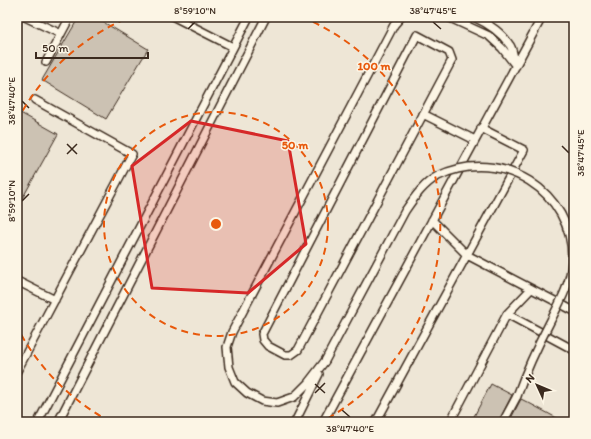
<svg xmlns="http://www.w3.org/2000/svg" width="591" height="439" viewBox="0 0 591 439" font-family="Itim,sans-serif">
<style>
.built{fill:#eee6d6}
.building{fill:#ccc2b3;stroke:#3b2a1e}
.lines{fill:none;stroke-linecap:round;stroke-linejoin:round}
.service-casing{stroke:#3b2a1e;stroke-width:10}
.service{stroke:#fcf5e5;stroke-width:7}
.service-bridge-casing{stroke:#3b2a1e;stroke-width:10;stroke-linecap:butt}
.service-bridge{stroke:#fcf5e5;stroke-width:7}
.marked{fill:#d62828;fill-opacity:0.2;stroke:#d62828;stroke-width:3;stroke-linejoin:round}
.ticks{fill:none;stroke:#3b2a1e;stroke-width:1.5}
.ring{fill:none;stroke:#e8590c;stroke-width:2;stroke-dasharray:7 5}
.centre{fill:#e8590c;stroke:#fcf5e5;stroke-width:2}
.ring-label{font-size:12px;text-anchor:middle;font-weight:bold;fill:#e8590c;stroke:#fcf5e5;stroke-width:3;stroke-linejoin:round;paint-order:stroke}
.neatline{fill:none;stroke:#3b2a1e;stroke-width:1.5}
.ticks-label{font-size:10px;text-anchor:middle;fill:#3b2a1e}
</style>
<rect width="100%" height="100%" fill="#fcf5e5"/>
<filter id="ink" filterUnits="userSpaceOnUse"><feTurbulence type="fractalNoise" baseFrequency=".025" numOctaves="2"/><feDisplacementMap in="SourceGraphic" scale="8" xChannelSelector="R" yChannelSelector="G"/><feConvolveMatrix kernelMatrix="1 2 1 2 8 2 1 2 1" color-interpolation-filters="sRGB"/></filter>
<g filter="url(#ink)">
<!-- built -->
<path class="built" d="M 17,17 L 574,17 L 574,422 L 17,422 Z"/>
<!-- building -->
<path class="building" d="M 79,17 L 95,17 L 148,49 L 106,119 L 42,80 Z
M 17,111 L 58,134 L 17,208 Z
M 491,384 L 512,395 L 498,422 L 471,422 Z
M 521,399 L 529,403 L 564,422 L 509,422 Z"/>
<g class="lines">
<defs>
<path id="service" d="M 25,17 L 61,34
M 174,17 L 233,47
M 448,17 L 489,36 L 502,48 L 516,66
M 474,17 C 487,23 501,32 509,44 C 513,48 513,56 515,62
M 417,35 L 449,52 L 452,60 L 298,350 L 291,355 L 285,355 L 268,346 L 263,340 L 262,334 Z
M 46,62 L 70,17
M 423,114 L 475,140
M 432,220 L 467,255 L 574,311
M 17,281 L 55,300
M 507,314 L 574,350
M 325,361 L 308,383 L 294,397 L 277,403 L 262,401 L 247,393 L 235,382 L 229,367 L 227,347 L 232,332 L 394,25 L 401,17
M 17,371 L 132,154 L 35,100
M 38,422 L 249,17
M 58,422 L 266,17
M 295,422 L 319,374
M 323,422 L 542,17
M 376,422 L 524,150 L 481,128
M 450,422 L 507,314 L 531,289
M 503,422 L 517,396"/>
</defs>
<!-- service casing -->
<use href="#service" class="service-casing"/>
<!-- service -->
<use href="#service" class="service"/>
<defs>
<path id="service-bridge" d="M 325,361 L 405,211 C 414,198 424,183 438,176 C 501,146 574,191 572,261 C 571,284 559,304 549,324 C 537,347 526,371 517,396"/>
</defs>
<!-- service-bridge casing -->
<use href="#service-bridge" class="service-bridge-casing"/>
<!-- service-bridge -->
<use href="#service-bridge" class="service-bridge"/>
</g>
</g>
<!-- marked area -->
<path class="marked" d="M 191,121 L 288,141 L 306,244 L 248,293 L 152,288 L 132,166 Z"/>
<!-- ticks -->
<path class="ticks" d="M 433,22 L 441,29M 188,29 L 195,22M 22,101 L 29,108M 67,144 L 77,154M 562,146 L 569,153M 67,154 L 77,144M 22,201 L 29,194M 315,384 L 325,393M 315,393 L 325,383M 342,410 L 350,417"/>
<!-- distance rings -->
<g class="ring">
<circle cx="216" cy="224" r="112"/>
<path d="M111 422A224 224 0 0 1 17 327M17 121A224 224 0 0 1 130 17M302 17A224 224 0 0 1 321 422"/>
</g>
<circle cx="216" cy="224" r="6" class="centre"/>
<g class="ring-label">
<text x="374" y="70">100 m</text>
<text x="295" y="149">50 m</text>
</g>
<!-- margin -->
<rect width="591" height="439" fill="none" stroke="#fcf5e5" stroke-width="44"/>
<!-- north arrow -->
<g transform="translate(537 385) rotate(314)" stroke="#fcf5e5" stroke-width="3" paint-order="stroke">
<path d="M0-3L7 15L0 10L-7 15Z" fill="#3b2a1e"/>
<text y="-6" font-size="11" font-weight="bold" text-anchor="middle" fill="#3b2a1e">N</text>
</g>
<!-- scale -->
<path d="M36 52v6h112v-6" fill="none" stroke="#3b2a1e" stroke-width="2"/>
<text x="42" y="52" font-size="12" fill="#3b2a1e" stroke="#fcf5e5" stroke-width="3" paint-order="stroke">50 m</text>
<rect x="22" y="22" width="547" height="395" class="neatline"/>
<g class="ticks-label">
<text x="195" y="14">8°59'10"N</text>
<text x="433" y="14">38°47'45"E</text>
<text transform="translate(11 101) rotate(-90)" y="4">38°47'40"E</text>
<text transform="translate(580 153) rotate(-90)" y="4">38°47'45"E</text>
<text transform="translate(11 201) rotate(-90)" y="4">8°59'10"N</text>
<text x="350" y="432">38°47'40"E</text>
</g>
</svg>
